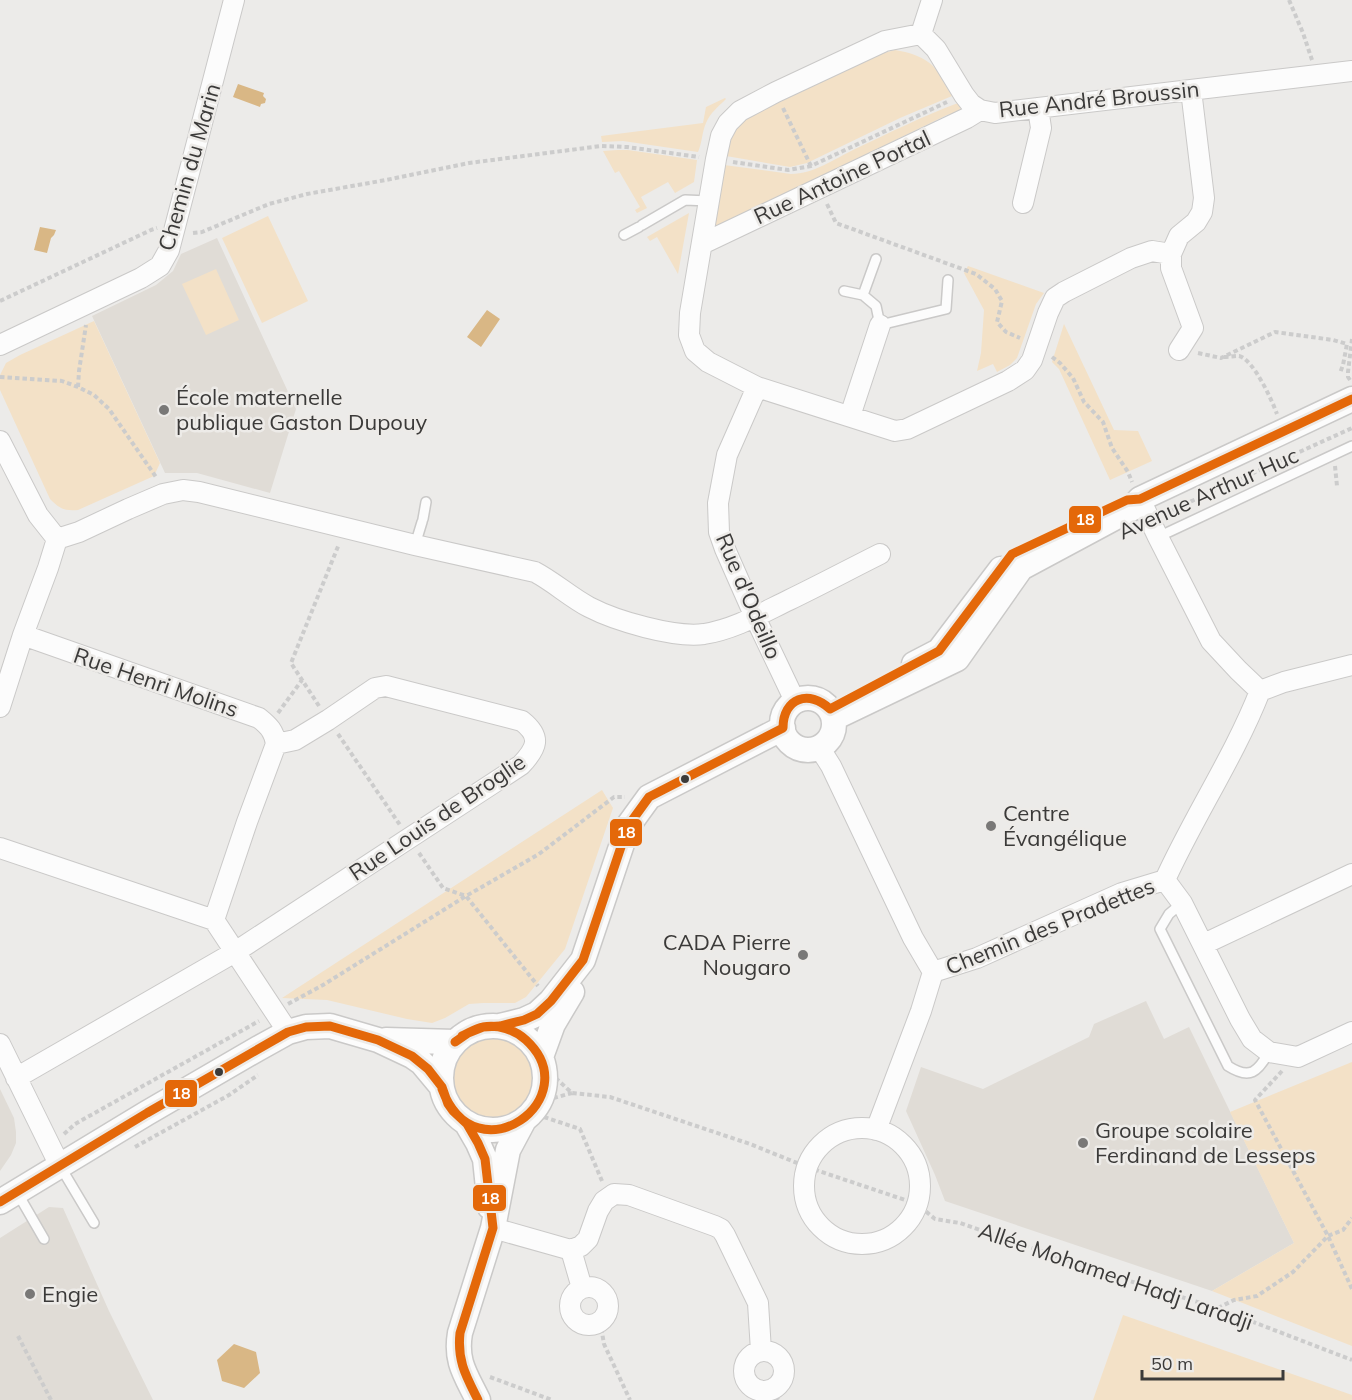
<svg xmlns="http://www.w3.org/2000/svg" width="1352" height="1400" viewBox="0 0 1352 1400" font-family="Mulish,sans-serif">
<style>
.built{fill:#e0dcd6}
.green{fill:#f3e1c7}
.water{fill:#d9b785}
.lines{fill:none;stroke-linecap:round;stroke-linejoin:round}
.service-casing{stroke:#cac9c8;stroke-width:12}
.minor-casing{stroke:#cac9c8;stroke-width:22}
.tertiary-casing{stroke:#cac9c8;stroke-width:27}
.path{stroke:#ccc;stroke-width:4;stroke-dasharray:4.5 3;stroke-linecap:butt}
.service{stroke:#fcfcfc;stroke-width:9}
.minor{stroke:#fcfcfc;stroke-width:20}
.tertiary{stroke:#fcfcfc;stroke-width:24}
.bus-1-casing{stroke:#edebe8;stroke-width:14}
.bus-1{stroke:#e46809;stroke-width:9}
.poi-dot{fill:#797877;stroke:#edebe8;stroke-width:2}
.bus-dot{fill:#3b3a39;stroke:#edebe8;stroke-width:2}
.labels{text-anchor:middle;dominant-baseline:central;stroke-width:5;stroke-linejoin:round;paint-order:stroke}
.street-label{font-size:22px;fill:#3b3a39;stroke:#edebe8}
.poi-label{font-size:22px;fill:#3b3a39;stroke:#edebe8;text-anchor:start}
.line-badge{stroke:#edebe8;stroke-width:2}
.badge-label{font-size:16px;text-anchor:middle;font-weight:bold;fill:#fff}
</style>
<rect width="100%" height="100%" fill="#ecebe9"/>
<!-- built -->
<path class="built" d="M 217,238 L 296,409 L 270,493 L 197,473 L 165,473 L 92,316 L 156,285 L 173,271 L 181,254 Z
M 1146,1001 L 1164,1039 L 1189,1027 L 1294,1243 L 1212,1291 L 945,1201 L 935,1175 L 906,1111 L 921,1067 L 983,1089 L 1089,1037 L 1094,1024 Z
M 0,1089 L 14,1118 L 16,1132 L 16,1143 L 11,1155 L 0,1171 Z
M 49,1207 L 63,1208 L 109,1311 L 153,1400 L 0,1400 L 0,1238 Z"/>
<!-- green -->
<path class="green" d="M 895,50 C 908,52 925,57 934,67 C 941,75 946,87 952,96 L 900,118 L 807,163 L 790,167 L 726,156 L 730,136 L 738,126 L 744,121 L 757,112 L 786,98 L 880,54 Z
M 725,98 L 726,99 C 719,106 710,113 706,123 C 702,132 702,143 698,152 L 623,141 L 602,142 L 601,136 L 703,123 L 706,107 Z
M 958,103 L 961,107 C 959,113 953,114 947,115 L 714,228 L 724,165 L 791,174 C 814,174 834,159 855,149 C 889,133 923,116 958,103 Z
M 617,150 L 628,150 L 697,160 L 694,182 L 675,193 L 668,182 L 641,197 L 647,208 L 637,213 L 635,210 L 640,207 L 619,171 L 615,173 L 603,151 Z
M 689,213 L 678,274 L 657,237 L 650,241 L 647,237 Z
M 268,216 L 308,301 L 262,323 L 222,238 Z
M 968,266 L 1044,293 L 1036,304 L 1017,358 L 1010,365 L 997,372 L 993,364 L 977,371 L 981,353 L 984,310 L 964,273 Z
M 216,269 L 239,320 L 206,335 L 182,284 Z
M 94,321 L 160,463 L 154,476 L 78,510 C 64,511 60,509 50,499 L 0,390 L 0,375 L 6,363 L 20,355 Z
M 1064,324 L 1114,430 L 1138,431 L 1152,461 L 1110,480 L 1059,369 L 1052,362 Z
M 602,790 L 613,808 L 565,949 L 526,997 L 515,1003 L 483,1003 L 469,1004 L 445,1018 L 432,1023 L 407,1019 L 327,1000 L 282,998 Z
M450 1078a42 42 0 1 1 84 0a42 42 0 1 1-84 0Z
M 1352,1062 L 1352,1346 L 1212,1291 L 1294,1243 L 1230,1112 Z
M 1123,1315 L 1352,1395 L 1352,1400 L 1093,1400 Z"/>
<!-- water -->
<path class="water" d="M 238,84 L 264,93 L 263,96 L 266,99 L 265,103 L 261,104 L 260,107 L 233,97 Z
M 40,227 L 56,230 L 54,235 L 51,238 L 47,253 L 34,250 Z
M 487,310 L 500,319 L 481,347 L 467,337 Z
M 234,1344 L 256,1352 L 260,1373 L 244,1388 L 222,1381 L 217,1360 Z"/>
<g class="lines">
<defs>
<path id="service" d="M 642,225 L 685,200 L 709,201
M 624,235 L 639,227
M 876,259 L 863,295 L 876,306 L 880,325 L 946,309 L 948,280
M 844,291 L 863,295
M 423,519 L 426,502
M 1158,537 L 1352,446
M 415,545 L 422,522
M 1182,903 L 1169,914 L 1160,929 L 1228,1066 C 1250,1080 1258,1072 1269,1052
M 60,1166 L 94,1223
M 18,1194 L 44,1239"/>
<path id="minor" d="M 921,34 L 932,0
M 1023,203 L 1041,128 L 1038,108
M 702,244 L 967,118 L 980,110
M 1171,254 L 1152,251 L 1131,258 L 1064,292 L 1055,298 L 1048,313 L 1032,360 L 1025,370 L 1008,381 L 907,429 L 895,431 L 757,387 L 708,362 L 695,351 L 689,335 L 690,313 L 716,159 L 721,136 L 728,123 L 740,111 L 776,92 L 885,41 L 921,34 L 936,49 L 964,95 L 971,104 L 980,110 L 995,113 L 1352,71
M 0,345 L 141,278 L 160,266 L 169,250 L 234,0
M 1179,350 L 1193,328 L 1171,268 L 1171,254 L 1179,236 L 1196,222 L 1202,212 L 1204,198 L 1191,90
M 757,387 L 727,455 L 718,503 L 719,532 L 725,549 L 755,617 L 795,701
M 850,416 L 880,325
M 0,441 L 38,515 L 57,539
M 1140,499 L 1158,537 L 1211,641 L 1238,670 L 1260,691 C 1234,757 1194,816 1165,880
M 57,539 L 79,532 L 128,509 L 163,494 L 183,490 L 199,492 L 415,545 L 535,572 C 554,582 570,597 589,607 C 616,621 674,638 704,634 C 735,629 762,613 789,600 C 820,585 850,569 880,554
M 23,635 L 259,718 C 269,726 274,731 276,744
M 1260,691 L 1284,682 L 1352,665
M 0,707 L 23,635 L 48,568 L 57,539
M 819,747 L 831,766 L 913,938 L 933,972 L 977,958 L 1122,893 L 1165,880 L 1182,903 L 1240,1019 L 1252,1039 L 1269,1052 L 1298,1057 L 1352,1032
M 0,848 L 214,920
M 214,920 L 247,822 L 276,744
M 214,920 L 288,1032
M 1204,944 L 1352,874
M 0,1044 L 60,1166
M 16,1078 L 235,952 L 521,765 C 537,748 542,737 522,721 L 386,686 L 375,688 L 328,720 L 295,740 L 276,744
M804 1186a58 58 0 1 1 116 0a58 58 0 1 1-116 0Z
M 876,1130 L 921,1011 L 933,972
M 493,1228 L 571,1250 L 581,1246 L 588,1239 L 598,1211 L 604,1201 L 614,1194 L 629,1195 L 715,1226 L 721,1229 L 725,1235 L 758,1303 L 761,1351
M 571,1250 L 582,1288
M570 1306a19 19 0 1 1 38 0a19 19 0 1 1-38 0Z
M744 1371a20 20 0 1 1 40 0a20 20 0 1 1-40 0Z"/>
<path id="tertiary" d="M 914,664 L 939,651 L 1001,569
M782 724a26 26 0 1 1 52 0a26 26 0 1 1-52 0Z
M 834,718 L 957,659 L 1021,568 L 1131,509 L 1140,499 L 1352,399
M 500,1026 L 524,1020 L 537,1014 L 551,1001 L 583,960 L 628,826 L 649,797 L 783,728
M441 1078a52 52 0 1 1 104 0a52 52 0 1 1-104 0Z
M 386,1040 L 455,1042
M 541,1057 L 553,1024 L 572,992
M 467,1124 L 478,1143 L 485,1159 L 490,1207
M 0,1202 L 147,1113 L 259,1048 L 288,1032 L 306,1027 L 330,1026 L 378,1040 L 412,1056 L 422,1063 L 442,1087
M 478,1400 C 466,1375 455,1362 460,1333 L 493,1228 L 508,1150 L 524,1120"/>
</defs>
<!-- service casing -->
<use href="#service" class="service-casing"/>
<!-- minor casing -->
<use href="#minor" class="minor-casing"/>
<!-- tertiary casing -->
<use href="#tertiary" class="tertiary-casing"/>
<!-- path -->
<path class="path" d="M 1289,0 L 1303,33 L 1312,60
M 783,108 L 811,166
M 733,162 L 788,170 L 811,166 L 947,102
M 827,204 L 836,223 L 976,274 L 995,289 L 1002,301 L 997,322 L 1006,332 L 1020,338
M 193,233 L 202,232 L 269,204 L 307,194 L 386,180 L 469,163 L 601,146 L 627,147 L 699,157
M 0,301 L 151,230 L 157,228
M 1198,353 L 1221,358 L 1275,332 L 1333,340 L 1347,344 L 1343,365 L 1340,373
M 1052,357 L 1060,363 L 1073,378 L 1084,402 L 1103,422 L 1112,448 L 1128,472 L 1132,482
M 1224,357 C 1229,357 1234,356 1239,356 C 1253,359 1272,400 1277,414
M 0,377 L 62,381 L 78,387 L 94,395 L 109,409 L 156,477
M 1350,380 L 1348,377 L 1348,372 L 1352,339
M 78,387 L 79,371 L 86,325
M 1335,466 L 1337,486
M 1170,511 L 1352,428
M 319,706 L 291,663 L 339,544
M 278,713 L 302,680
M 338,734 L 400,825
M 419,853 L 443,888 L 466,896 L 538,986
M 288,1004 L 323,985 L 466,896 L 539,854 L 614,797 L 625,797
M 1282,1071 L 1255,1100 L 1328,1236 L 1352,1289
M 550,1073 L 572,1093 L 610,1097 L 750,1144 L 807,1167 L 917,1204 L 935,1219 L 960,1223 L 1107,1274 L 1217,1308 L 1352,1360
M 539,1102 L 572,1093
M 544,1117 L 580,1129 L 602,1181
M 64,1134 L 75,1124 L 259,1021
M 135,1147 L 229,1095 L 258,1075
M 1218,1308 L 1234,1300 L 1257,1296 L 1293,1272 L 1328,1236 L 1343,1230 L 1352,1218
M 600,1321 L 604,1344 L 630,1400
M 18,1336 L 51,1400
M 490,1377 L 552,1400
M 773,1389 L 778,1400"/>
<!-- service -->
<use href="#service" class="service"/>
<!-- minor -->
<use href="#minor" class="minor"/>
<!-- tertiary -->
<use href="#tertiary" class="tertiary"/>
<defs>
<path id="bus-1" d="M 455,1042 L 468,1033 L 483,1027 L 500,1026 L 524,1020 L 537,1014 L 551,1001 L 583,960 L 628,826 L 649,797 L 783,728 C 783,698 809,689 830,709 L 939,651 L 1012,554 L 1127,500 L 1140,499 L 1352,399
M 442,1089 C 476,1180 589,1098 526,1040 C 515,1030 498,1024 483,1027 C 476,1028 469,1033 462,1036
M 0,1202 L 147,1113 L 288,1032 L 306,1027 L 330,1026 L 378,1040 L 412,1056 L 428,1069 L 442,1087 L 448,1104 L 453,1111 L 467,1124 L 478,1143 L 485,1159 L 493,1228 L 460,1333 C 457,1361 466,1376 478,1400"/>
</defs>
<!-- bus-1 casing -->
<use href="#bus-1" class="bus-1-casing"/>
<!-- bus-1 -->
<use href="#bus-1" class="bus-1"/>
</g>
<!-- markers -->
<g class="poi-dot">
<circle cx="164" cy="410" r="6"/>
<circle cx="991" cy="826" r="6"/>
<circle cx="803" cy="955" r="6"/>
<circle cx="1083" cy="1143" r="6"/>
<circle cx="30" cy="1294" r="6"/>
</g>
<g class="bus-dot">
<circle cx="685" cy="779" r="5"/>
<circle cx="219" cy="1072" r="5"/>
</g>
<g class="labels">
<!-- street labels -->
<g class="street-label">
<text transform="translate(1099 99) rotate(-6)">Rue André Broussin</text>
<text transform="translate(189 167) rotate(-74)">Chemin du Marin</text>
<text transform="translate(842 177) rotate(-25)">Rue Antoine Portal</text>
<text transform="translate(1208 493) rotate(-24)">Avenue Arthur Huc</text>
<text transform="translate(749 596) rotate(67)">Rue d'Odeillo</text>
<text transform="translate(156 682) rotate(19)">Rue Henri Molins</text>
<text transform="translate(437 817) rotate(-34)">Rue Louis de Broglie</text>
<text transform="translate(1050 926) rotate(-22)">Chemin des Pradettes</text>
<text transform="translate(1116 1276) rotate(19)">Allée Mohamed Hadj Laradji</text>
</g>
<!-- poi labels -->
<g class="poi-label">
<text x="176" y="397">École maternelle<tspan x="176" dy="25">publique Gaston Dupouy</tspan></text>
<text x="1003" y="813">Centre<tspan x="1003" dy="25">Évangélique</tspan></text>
<text x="791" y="942" text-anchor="end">CADA Pierre<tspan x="791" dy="25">Nougaro</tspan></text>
<text x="1095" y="1130">Groupe scolaire<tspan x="1095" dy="25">Ferdinand de Lesseps</tspan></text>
<text x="42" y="1294">Engie</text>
</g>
</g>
<g class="line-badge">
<rect x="1068" y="505" width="34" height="29" rx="6" fill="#e46809"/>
<rect x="609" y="818" width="34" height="29" rx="6" fill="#e46809"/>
<rect x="164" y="1079" width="34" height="29" rx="6" fill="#e46809"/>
<rect x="472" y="1184" width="35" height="28" rx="6" fill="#e46809"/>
</g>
<g class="badge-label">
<text x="1085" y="525">18</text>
<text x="626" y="838">18</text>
<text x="181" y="1099">18</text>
<text x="490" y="1204">18</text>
</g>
<!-- scale -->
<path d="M1142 1370v9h141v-9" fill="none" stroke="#3b3a39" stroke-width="3"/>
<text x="1151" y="1370" font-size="18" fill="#3b3a39" stroke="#edebe8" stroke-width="4.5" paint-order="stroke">50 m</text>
</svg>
